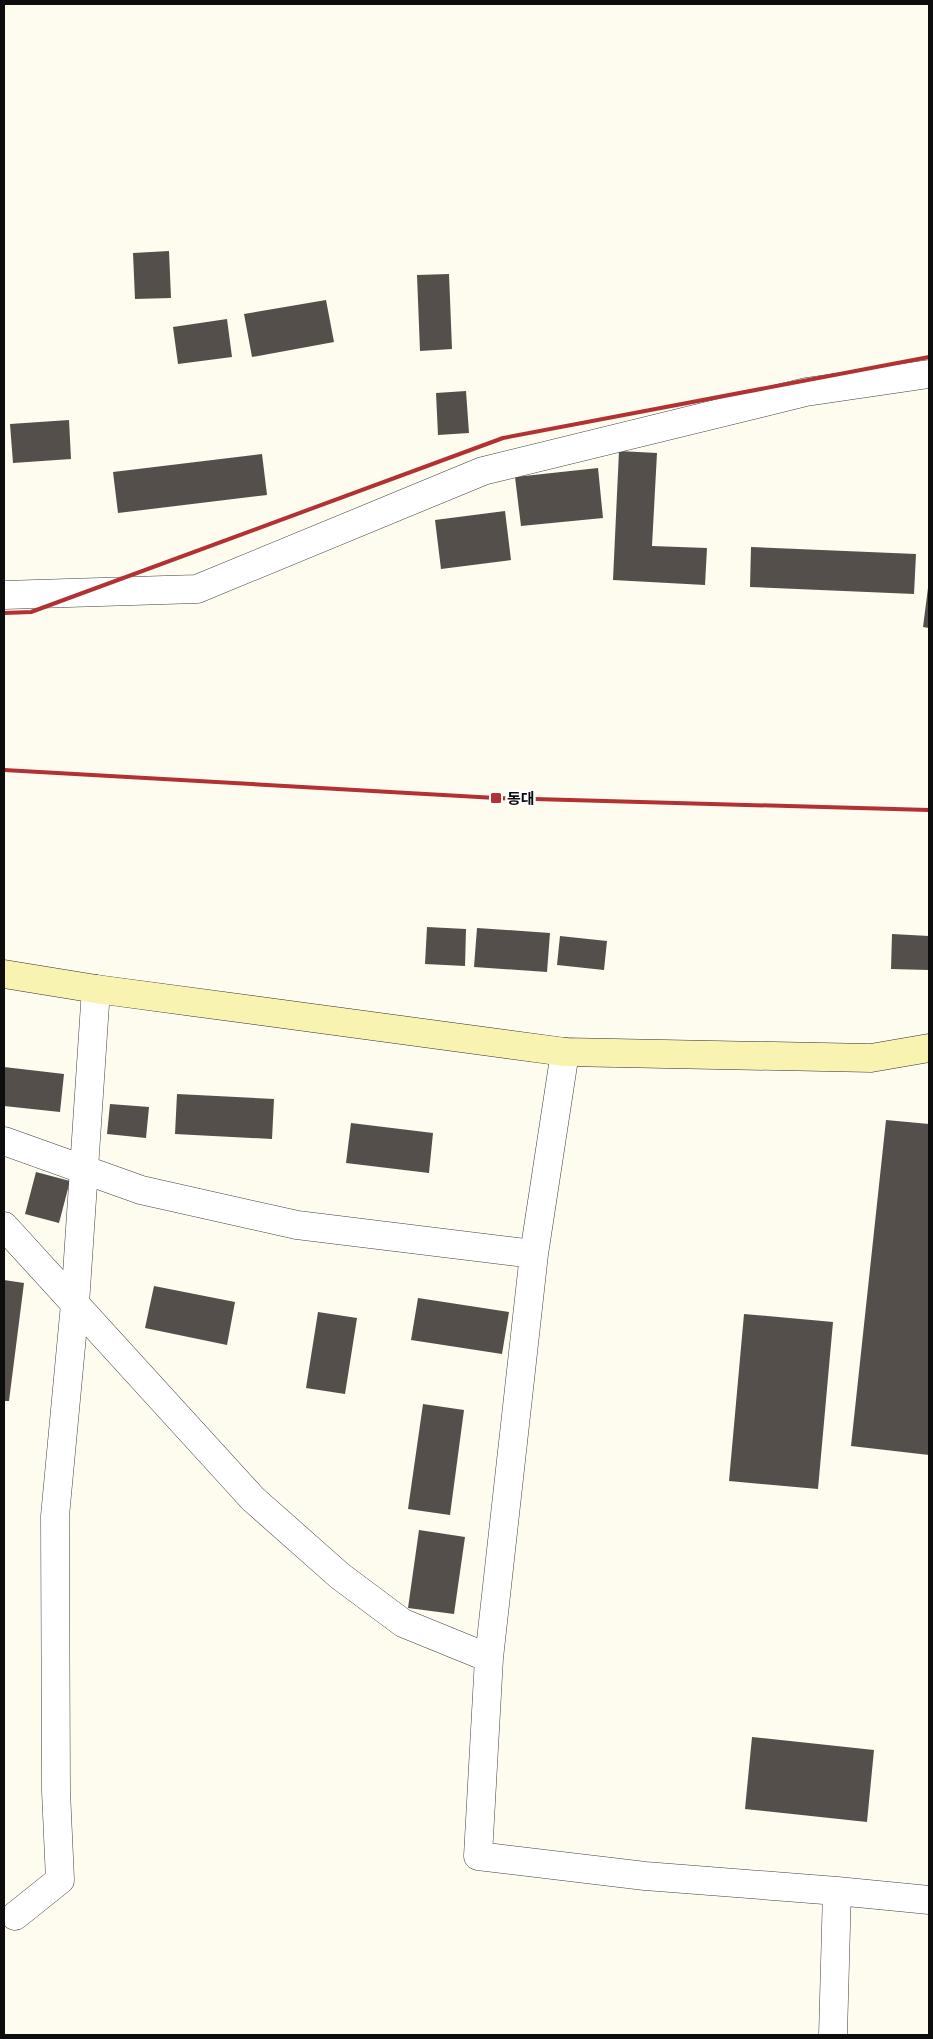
<svg xmlns="http://www.w3.org/2000/svg" width="933" height="2039" viewBox="0 0 933 2039" font-family="Lora,'Noto Sans KR',serif">
<style>
.building{fill:#554f4b}
.lines{fill:none;stroke-linecap:round;stroke-linejoin:round}
.street-casing{stroke:#404040;stroke-width:29}
.secondary-casing{stroke:#2f2f2f;stroke-width:29}
.street{stroke:#fff;stroke-width:28}
.secondary{stroke:#f8f3b0;stroke-width:28}
.rail{stroke:#b23133;stroke-width:4}
.poi-dot{fill:#b23133;stroke:#fff;stroke-width:2}
.labels{text-anchor:middle;dominant-baseline:central;stroke-width:5;stroke-linejoin:round;paint-order:stroke}
.poi-label{font-size:15px;font-weight:bold;fill:#0d0d0d;stroke:#fff;text-anchor:start}
</style>
<rect width="100%" height="100%" fill="#fefbef"/>
<!-- building -->
<path class="building" d="M 169,251 L 171,298 L 135,299 L 133,253 Z
M 449,274 L 452,349 L 420,351 L 417,275 Z
M 326,300 L 334,342 L 252,357 L 244,314 Z
M 227,319 L 232,357 L 178,364 L 173,327 Z
M 466,391 L 469,433 L 438,435 L 436,393 Z
M 69,420 L 71,459 L 13,463 L 10,424 Z
M 619,451 L 657,453 L 652,546 L 707,548 L 705,585 L 613,580 Z
M 262,454 L 267,495 L 118,513 L 113,472 Z
M 598,468 L 603,518 L 521,526 L 515,477 Z
M 505,511 L 511,560 L 441,569 L 435,520 Z
M 751,547 L 916,554 L 914,594 L 750,587 Z
M 928,588 L 929,588 L 929,628 L 923,627 Z
M 427,927 L 466,929 L 465,966 L 425,964 Z
M 477,928 L 550,933 L 547,972 L 474,967 Z
M 892,934 L 929,936 L 929,970 L 891,969 Z
M 560,936 L 607,941 L 604,970 L 557,965 Z
M 4,1067 L 64,1074 L 60,1112 L 4,1106 Z
M 177,1094 L 274,1099 L 272,1139 L 175,1134 Z
M 110,1104 L 149,1107 L 146,1138 L 107,1134 Z
M 886,1120 L 929,1124 L 929,1455 L 851,1446 Z
M 351,1123 L 433,1133 L 429,1173 L 346,1163 Z
M 36,1172 L 70,1181 L 59,1223 L 25,1214 Z
M 4,1280 L 24,1283 L 9,1401 L 4,1401 Z
M 154,1286 L 235,1302 L 227,1345 L 145,1328 Z
M 418,1298 L 509,1312 L 502,1354 L 411,1340 Z
M 318,1312 L 357,1318 L 345,1394 L 306,1388 Z
M 744,1314 L 833,1322 L 818,1489 L 729,1481 Z
M 423,1404 L 464,1410 L 450,1515 L 408,1509 Z
M 419,1530 L 465,1537 L 454,1614 L 408,1608 Z
M 752,1737 L 874,1750 L 867,1822 L 745,1809 Z"/>
<g class="lines">
<defs>
<path id="street" d="M 4,595 L 197,589 L 483,471 L 806,392 L 929,374
M 565,1052 L 534,1254 L 489,1658 L 478,1856 L 645,1876 L 837,1891 L 833,2035
M 4,1141 L 141,1190 L 297,1225 L 534,1254
M 4,1226 L 253,1499 L 340,1576 L 403,1623 L 489,1658
M 837,1891 L 929,1900
M 15,1916 L 60,1880 L 56,1791 L 55,1516 L 75,1304 L 96,989"/>
<path id="secondary" d="M 4,974 L 96,989 L 565,1052 L 871,1058 L 929,1048"/>
</defs>
<!-- street casing -->
<use href="#street" class="street-casing"/>
<!-- secondary casing -->
<use href="#secondary" class="secondary-casing"/>
<!-- street -->
<use href="#street" class="street"/>
<!-- secondary -->
<use href="#secondary" class="secondary"/>
<!-- rail -->
<path class="rail" d="M 4,613 L 31,612 L 503,438 L 929,357
M 4,770 L 496,798 L 929,810"/>
</g>
<!-- markers -->
<rect class="poi-dot" x="490" y="792" width="12" height="12" rx="2.5"/>
<g class="labels">
<!-- poi labels -->
<g class="poi-label">
<text x="507" y="798">동대</text>
</g>
</g>
<!-- border -->
<rect width="933" height="2039" fill="none" stroke="#0d0d0d" stroke-width="10"/>
</svg>
